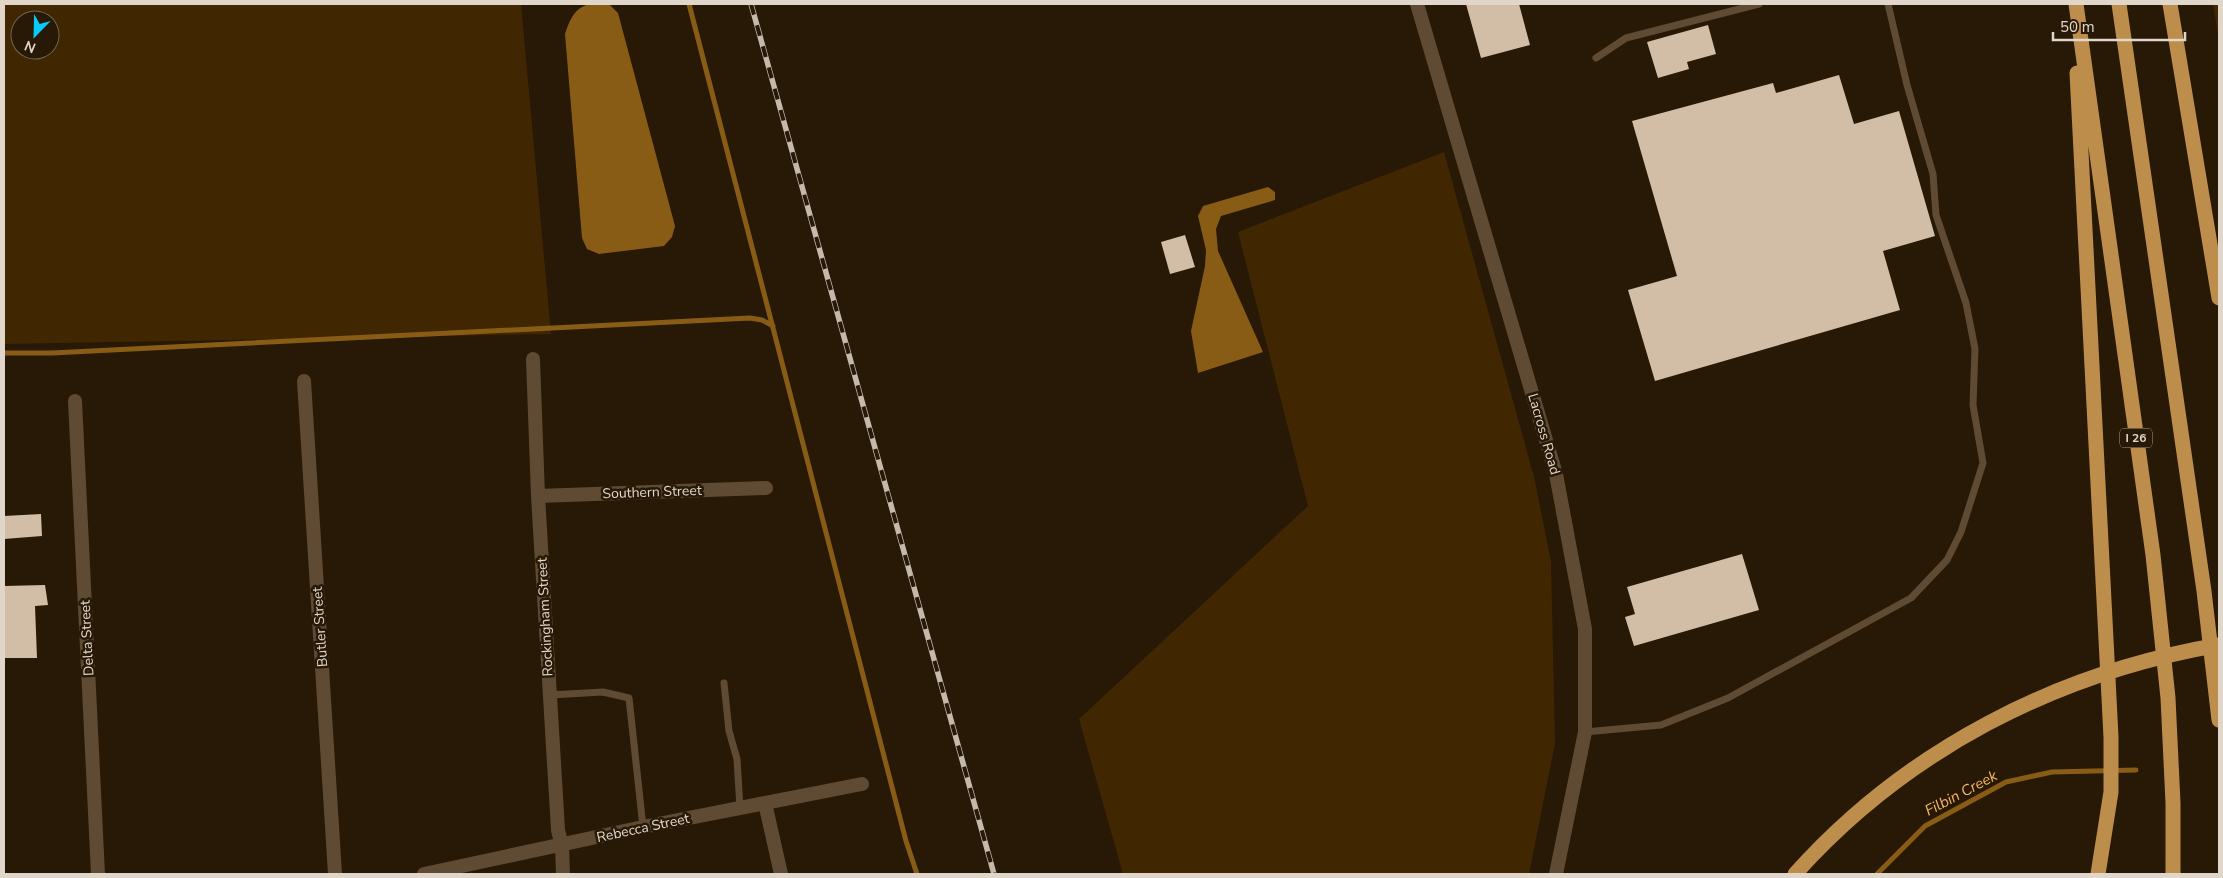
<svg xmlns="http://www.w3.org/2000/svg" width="2223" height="878" viewBox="0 0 2223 878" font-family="'Nunito Sans',sans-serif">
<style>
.green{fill:#402701;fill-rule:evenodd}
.water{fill:#895c15}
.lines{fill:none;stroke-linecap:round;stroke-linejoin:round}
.stream{stroke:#895c15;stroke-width:5}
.building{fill:#d2bea6}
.service{stroke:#5f4b33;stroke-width:7}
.minor{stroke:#5f4b33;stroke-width:14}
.motorway{stroke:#bd8d4c;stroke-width:15}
.rail-casing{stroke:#c4b9ac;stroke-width:5.5}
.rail{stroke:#271905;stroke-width:4;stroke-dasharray:11;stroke-linecap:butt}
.motorway-bridge{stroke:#bd8d4c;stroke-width:15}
.labels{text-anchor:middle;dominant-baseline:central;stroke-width:5;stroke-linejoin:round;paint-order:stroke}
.shield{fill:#271905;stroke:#a89d8f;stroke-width:1}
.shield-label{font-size:12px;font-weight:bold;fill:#e0d6ca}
.street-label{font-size:14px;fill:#e0d6ca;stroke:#271905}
.water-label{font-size:15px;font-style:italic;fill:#fab95f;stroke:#271905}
</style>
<rect width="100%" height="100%" fill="#271905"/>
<!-- green -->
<path class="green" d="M 4,4 L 521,4 L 551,334 L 4,344 ZM 20,20 L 50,20 L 50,50 L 20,50 Z
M 2213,4 L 2219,4 L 2219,40 Z
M 1444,152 L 1534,477 L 1551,562 L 1555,743 L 1529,874 L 1123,874 L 1079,719 L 1308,506 L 1238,232 Z"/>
<!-- water -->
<path class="water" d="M 591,4 L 609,4 L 618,13 L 675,226 L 672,237 L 664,246 L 599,254 L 587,249 L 582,238 L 565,34 C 570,20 574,7 591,4 Z
M 1268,187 L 1275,192 L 1275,200 L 1221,216 L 1216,229 L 1218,251 L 1263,352 L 1198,373 L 1191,331 L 1205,266 L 1206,250 L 1198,216 L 1203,206 Z"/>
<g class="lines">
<!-- stream -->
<path class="stream" d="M 689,4 L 906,841 L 917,874
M 4,353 L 52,353 L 750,318 L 762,320 L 773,326
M 1877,874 L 1925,826 L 2006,782 L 2052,772 L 2136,770"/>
</g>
<!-- building -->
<path class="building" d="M 1466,4 L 1519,4 L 1530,45 L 1481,58 Z
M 1708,25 L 1716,54 L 1687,62 L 1689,69 L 1658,78 L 1647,42 Z
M 1839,75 L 1854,124 L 1899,111 L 1935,236 L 1883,251 L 1900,310 L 1655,381 L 1628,290 L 1677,276 L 1632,121 L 1773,83 L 1776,93 Z
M 1185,235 L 1195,267 L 1170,274 L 1161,242 Z
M 41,514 L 42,536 L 4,539 L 4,516 Z
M 1742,554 L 1759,610 L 1634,646 L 1625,617 L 1635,614 L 1627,587 Z
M 45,585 L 48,605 L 35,606 L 37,658 L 4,658 L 4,586 Z"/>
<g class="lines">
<!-- service -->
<path class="service" d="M 1596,58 L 1626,38 L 1759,4
M 724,683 L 729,731 L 737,759 L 740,808
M 550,695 L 603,692 L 629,698 L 643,827
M 1585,732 L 1661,725 L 1728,698 L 1911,598 L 1947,560 L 1961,532 L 1983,463 L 1973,405 L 1975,349 L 1966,303 L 1936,215 L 1933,174 L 1907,85 L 1888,4"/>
<!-- minor -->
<path class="minor" d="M 1417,4 L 1556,474 L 1585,629 L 1585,732 L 1556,874
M 533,359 L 538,496 L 558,830 L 562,846 L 563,874
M 304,381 L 335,874
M 75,401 L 98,874
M 538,496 L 766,488
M 765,803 L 781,874
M 424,874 L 643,827 L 862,784"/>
<!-- motorway -->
<path class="motorway" d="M 2076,4 L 2153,555 L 2168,698 L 2173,803 L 2173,874
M 2119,4 L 2204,591 L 2219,720
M 2170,4 L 2219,298
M 2077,73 L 2111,737 L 2111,792 L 2098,874"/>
<defs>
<path id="rail" d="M 751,4 L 994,874"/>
</defs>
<!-- rail casing -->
<use href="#rail" class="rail-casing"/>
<!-- rail -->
<use href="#rail" class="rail"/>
<!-- motorway-bridge -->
<path class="motorway-bridge" d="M 1795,874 C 1906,750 2056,673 2219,645"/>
</g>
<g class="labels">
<!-- shield labels -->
<rect class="shield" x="2120" y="428.5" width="32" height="19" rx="4"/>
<g class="shield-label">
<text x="2136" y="438">I 26</text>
</g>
<!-- street labels -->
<g class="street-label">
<text transform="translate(1544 434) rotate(74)">Lacross Road</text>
<text transform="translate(652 492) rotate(-2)">Southern Street</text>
<text transform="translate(545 617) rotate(-93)">Rockingham Street</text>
<text transform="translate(320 627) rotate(-94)">Butler Street</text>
<text transform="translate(87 638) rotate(-93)">Delta Street</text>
<text transform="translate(643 828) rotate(-12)">Rebecca Street</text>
</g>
<!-- water labels -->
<g class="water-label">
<text transform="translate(1961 793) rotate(-28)">Filbin Creek</text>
</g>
</g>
<!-- border -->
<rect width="2223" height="878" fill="none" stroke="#e0d6ca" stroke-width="10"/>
<!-- north arrow -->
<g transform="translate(35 35) rotate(203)"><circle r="24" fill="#271905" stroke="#716554"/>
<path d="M0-4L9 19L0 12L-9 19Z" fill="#08cbfa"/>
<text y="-8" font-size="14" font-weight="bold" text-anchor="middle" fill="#e0d6ca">N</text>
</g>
<!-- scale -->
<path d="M2053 32v8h132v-8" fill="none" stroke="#e0d6ca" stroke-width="2.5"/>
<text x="2060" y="32" font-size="15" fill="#e0d6ca" stroke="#271905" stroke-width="4" paint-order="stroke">50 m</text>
</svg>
